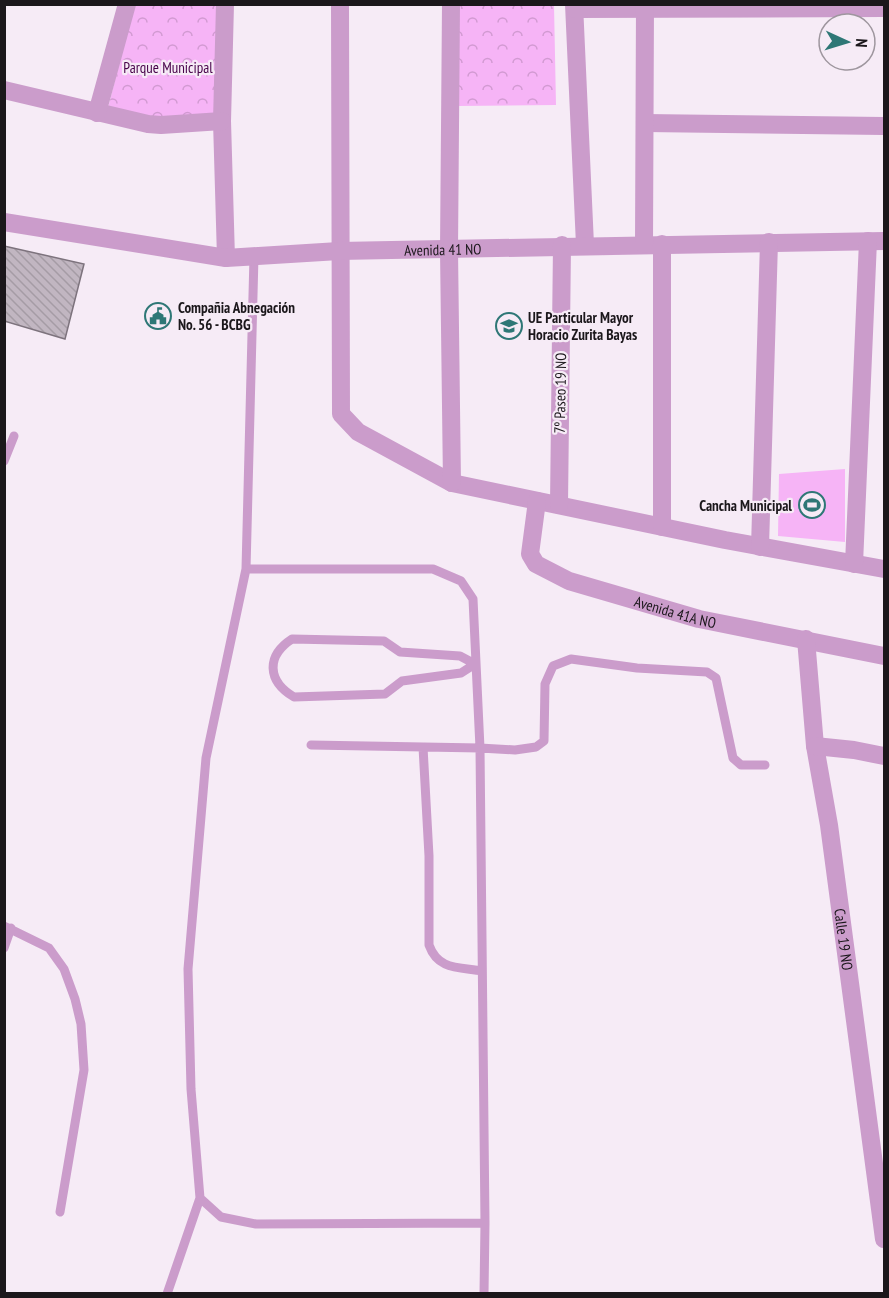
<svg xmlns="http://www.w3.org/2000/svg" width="889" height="1298" viewBox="0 0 889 1298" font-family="'PT Sans Narrow',sans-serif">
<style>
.green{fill:#f6b4f6}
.park{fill:url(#park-crowns)}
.building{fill:url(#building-back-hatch);stroke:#7d737d;stroke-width:1.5}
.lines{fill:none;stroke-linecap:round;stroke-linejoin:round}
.lane{stroke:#cb9ccb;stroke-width:9}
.street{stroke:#cb9ccb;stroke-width:18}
.labels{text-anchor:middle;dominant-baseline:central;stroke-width:4.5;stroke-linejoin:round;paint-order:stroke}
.park-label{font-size:15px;fill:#47034a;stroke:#f6ebf6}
.street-label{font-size:15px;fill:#1b171b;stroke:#f6ebf6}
.poi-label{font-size:15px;font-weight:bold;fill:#1b171b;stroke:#f6ebf6;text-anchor:start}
</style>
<defs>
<pattern id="park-crowns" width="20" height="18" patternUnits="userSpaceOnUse" patternTransform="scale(1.5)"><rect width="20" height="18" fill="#f6b4f6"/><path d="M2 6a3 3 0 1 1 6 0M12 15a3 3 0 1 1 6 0" fill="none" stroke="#d29ad2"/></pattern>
<pattern id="building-back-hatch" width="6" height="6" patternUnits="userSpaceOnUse" patternTransform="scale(1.5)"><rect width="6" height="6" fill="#c1b6c1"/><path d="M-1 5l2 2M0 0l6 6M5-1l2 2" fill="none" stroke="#a59ca5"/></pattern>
</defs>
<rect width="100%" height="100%" fill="#f6ebf6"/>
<!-- green -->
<path class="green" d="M 845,469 L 845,542 L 778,536 L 779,474 Z"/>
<!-- park -->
<path class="park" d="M 134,5 L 218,5 L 217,114 L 153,119 L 108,108 Z
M 458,5 L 554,5 L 556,105 L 457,106 Z"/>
<!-- building -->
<path class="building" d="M 4,246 L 84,264 L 65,339 L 4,321 Z"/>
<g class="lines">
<!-- lane -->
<path class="lane" d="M 254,256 L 246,569 L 206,758 L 188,969 L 191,1089 L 200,1198 L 221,1217 L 256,1224 L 485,1223
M 4,461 L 14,436
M 246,569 L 433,569 L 461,581 L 473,599 L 480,748 L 485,1223 L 484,1294
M 292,639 L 384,641 L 400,652 L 460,656 L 475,664 L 461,673 L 402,681 L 385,694 L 294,697 C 267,681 266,656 292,639 Z
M 311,745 L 480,748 L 515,750 L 536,747 L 544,741 L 545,684 L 553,666 L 571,659 L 637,668 L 707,672 L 716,678 L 733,758 L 741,765 L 765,765
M 423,747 L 429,856 L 429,945 C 438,970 458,967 482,971
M 4,926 L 49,948 L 64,969 L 75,999 L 81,1024 L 84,1070 L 60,1212
M 4,948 L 11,928
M 167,1294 L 200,1198"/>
<!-- street -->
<g class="street">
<path d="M 225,4 L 222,121 L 226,258"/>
<path d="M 340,4 L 341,414 L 358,432 L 452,483 L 725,540 L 884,569"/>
<path d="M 451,4 L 449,250 L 452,483"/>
<path d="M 574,4 L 585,245"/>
<path d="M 575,9 L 884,8"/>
<path d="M 4,90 L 148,124 L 161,125 L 222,121"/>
<path d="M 97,113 L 127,4"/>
<path d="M 645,123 L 884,126"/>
<path id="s1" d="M 4,222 L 226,258 L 339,251 L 884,241"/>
<path d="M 644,244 L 645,4"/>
<path d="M 662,244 L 662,527"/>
<path id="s2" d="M 537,501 L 530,554 L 536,564 L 569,581 L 699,619 L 884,656"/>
<path d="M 559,505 L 562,245"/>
<path d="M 760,547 L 769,242"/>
<path d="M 854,564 L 868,241"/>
<path id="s3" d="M 806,639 L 815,746 L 829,825 L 884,1239"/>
<path d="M 815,746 L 854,750 L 884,756"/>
</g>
</g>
<!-- icons -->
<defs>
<symbol id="civic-ring" viewBox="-11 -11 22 22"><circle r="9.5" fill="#f6ebf6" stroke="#2e7776" stroke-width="1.5"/><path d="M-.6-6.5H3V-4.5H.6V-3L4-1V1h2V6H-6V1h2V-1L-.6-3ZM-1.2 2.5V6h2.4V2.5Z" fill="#2e7776"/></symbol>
<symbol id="school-ring" viewBox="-11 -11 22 22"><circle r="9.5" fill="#f6ebf6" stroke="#2e7776" stroke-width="1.5"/><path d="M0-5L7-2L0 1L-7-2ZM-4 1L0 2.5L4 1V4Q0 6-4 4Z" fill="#2e7776"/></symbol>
<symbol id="stadium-ring" viewBox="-11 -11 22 22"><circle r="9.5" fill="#f6ebf6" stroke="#2e7776" stroke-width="1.5"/><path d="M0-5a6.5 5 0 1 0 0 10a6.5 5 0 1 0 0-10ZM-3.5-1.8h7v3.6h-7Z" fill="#2e7776"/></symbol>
</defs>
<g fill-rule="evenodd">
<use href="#civic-ring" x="143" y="301" width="30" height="30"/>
<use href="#school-ring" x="494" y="311" width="30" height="30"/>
<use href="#stadium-ring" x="797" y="490" width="30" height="30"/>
</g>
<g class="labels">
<!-- park labels -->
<g class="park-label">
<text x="168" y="67">Parque Municipal</text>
</g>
<!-- street labels -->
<g class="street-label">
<text stroke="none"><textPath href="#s1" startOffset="442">Avenida 41 NO</textPath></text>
<text transform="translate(560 393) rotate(-89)">7º Paseo 19 NO</text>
<text stroke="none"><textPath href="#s2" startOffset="213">Avenida 41A NO</textPath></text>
<text stroke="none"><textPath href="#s3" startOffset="303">Calle 19 NO</textPath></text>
</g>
<!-- poi labels -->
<g class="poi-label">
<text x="178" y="307">Compañia Abnegación<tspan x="178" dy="17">No. 56 - BCBG</tspan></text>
<text x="528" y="317">UE Particular Mayor<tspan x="528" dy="17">Horacio Zurita Bayas</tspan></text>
<text x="792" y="505" text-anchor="end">Cancha Municipal</text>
</g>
</g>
<!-- border -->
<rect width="889" height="1298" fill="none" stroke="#1b171b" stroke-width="12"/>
<!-- north arrow -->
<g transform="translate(847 42) rotate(94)"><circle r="28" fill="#f6ebf6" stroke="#9e969e" stroke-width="1.5"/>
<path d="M0-4.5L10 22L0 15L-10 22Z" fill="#2e7776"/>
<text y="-9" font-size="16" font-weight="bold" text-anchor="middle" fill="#1b171b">N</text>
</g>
</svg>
